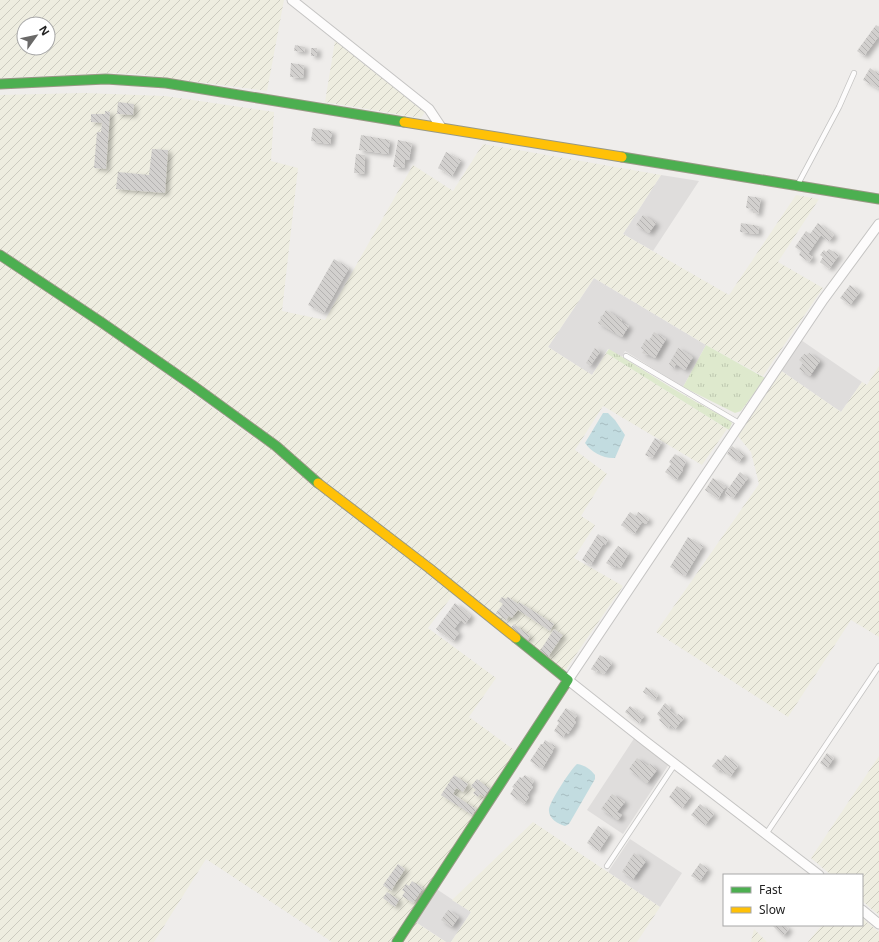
<svg xmlns="http://www.w3.org/2000/svg" width="879" height="942" viewBox="0 0 879 942" font-family="'Noto Sans',sans-serif">
<style>
.residential{fill:#dfdddc}
.farmland{fill:url(#farmland-furrows);fill-rule:evenodd}
.grass{fill:url(#grass-tufts)}
.water{fill:url(#water-ripples)}
.building{fill:url(#building-back-hatch);filter:url(#shadow)}
.lines{fill:none;stroke-linecap:round;stroke-linejoin:round}
.lane-casing{stroke:#c5c4c3;stroke-width:6}
.street-casing{stroke:#c5c4c3;stroke-width:11}
.fast-casing{stroke:#989884;stroke-width:11}
.slow-casing{stroke:#989884;stroke-width:11}
.lane{stroke:#fdfcfc;stroke-width:4.5}
.street{stroke:#fdfcfc;stroke-width:9}
.fast{stroke:#4caf50;stroke-width:9}
.slow{stroke:#ffc107;stroke-width:9}
</style>
<defs>
<pattern id="farmland-furrows" width="10" height="10" patternUnits="userSpaceOnUse"><rect width="10" height="10" fill="#eeede0"/><path d="M-1 1l2-2M0 10L10 0M9 11l2-2" fill="none" stroke="#cccbc0"/></pattern>
<pattern id="grass-tufts" width="24" height="20" patternUnits="userSpaceOnUse"><rect width="24" height="20" fill="#dee9cd"/><path d="M3 7l-1-3M5 7V3M7 7l1-3M15 17l-1-3M17 17v-4M19 17l1-3" fill="none" stroke="#bec8b0"/></pattern>
<pattern id="water-ripples" width="26" height="14" patternUnits="userSpaceOnUse"><rect width="26" height="14" fill="#c2dce0"/><path d="M2 4q2-2 4 0t4 0M15 11q2-2 4 0t4 0" fill="none" stroke="#a6bcc0"/></pattern>
<pattern id="building-back-hatch" width="6" height="6" patternUnits="userSpaceOnUse"><rect width="6" height="6" fill="#d2d0ce"/><path d="M-1 5l2 2M0 0l6 6M5-1l2 2" fill="none" stroke="#b4b2b1"/></pattern>
<filter id="shadow"><feDropShadow dx="4" dy="2.5" stdDeviation="2" flood-color="#0004"/></filter>
</defs>
<rect width="100%" height="100%" fill="#efedeb"/>
<!-- residential -->
<path class="residential" d="M 661,175 L 699,181 L 653,251 L 623,234 Z
M 594,278 L 706,345 L 683,387 L 625,351 L 622,357 L 608,349 L 592,375 L 548,347 Z
M 801,340 L 862,382 L 841,412 L 780,370 Z
M 635,737 L 669,764 L 623,834 L 587,810 Z
M 630,839 L 682,873 L 660,907 L 608,872 Z
M 435,888 L 471,912 L 451,942 L 446,942 L 414,921 Z"/>
<!-- farmland -->
<path class="farmland" d="M 0,0 L 284,0 L 267,91 L 137,74 L 106,73 L 0,78 ZM 24,24 L 48,24 L 48,48 L 24,48 Z
M 335,41 L 425,112 L 421,118 L 325,102 Z
M 84,93 L 165,96 L 274,112 L 271,161 L 298,168 L 282,311 L 325,320 L 413,165 L 453,191 L 483,144 L 661,175 L 623,234 L 729,295 L 796,195 L 819,199 L 778,262 L 823,288 L 763,376 L 706,345 L 594,278 L 548,347 L 592,375 L 606,353 L 727,429 L 702,465 L 603,406 L 575,450 L 607,474 L 581,516 L 595,525 L 574,558 L 623,586 L 564,672 L 431,566 L 0,254 L 0,95 Z
M 0,258 L 189,387 L 455,592 L 428,628 L 496,678 L 469,717 L 517,752 L 390,942 L 332,942 L 206,859 L 154,942 L 0,942 Z
M 879,366 L 879,637 L 851,620 L 788,717 L 656,632 L 759,484 L 751,452 L 737,435 L 780,370 L 841,412 L 862,382 L 867,385 Z
M 879,756 L 879,915 L 862,901 L 862,875 L 831,875 L 811,858 Z
M 533,822 L 660,907 L 637,942 L 451,942 L 471,912 L 452,900 Z
M 862,918 L 879,932 L 879,942 L 808,942 L 822,925 L 862,925 Z
M 414,921 L 446,942 L 400,942 Z
M 754,929 L 767,942 L 751,942 Z"/>
<!-- grass -->
<path class="grass" d="M 706,345 L 765,378 L 741,411 L 735,413 L 683,387 Z
M 609,349 C 642,369 675,391 709,409 C 717,414 727,416 732,423 L 729,430 L 606,353 Z"/>
<!-- water -->
<path class="water" d="M 603,413 L 608,413 L 615,420 L 625,435 L 615,458 C 604,459 591,452 585,443 Z
M 577,764 C 585,765 591,770 595,775 L 595,779 L 569,824 L 565,826 C 557,824 548,818 549,809 C 550,801 571,769 577,764 Z"/>
<!-- building -->
<path class="building" d="M 876,25 L 879,27 L 879,36 L 864,56 L 857,51 Z
M 295,45 L 305,47 L 304,52 L 294,51 Z
M 311,48 L 317,48 L 317,56 L 311,56 Z
M 291,63 L 304,65 L 303,78 L 290,77 Z
M 870,68 L 879,74 L 879,89 L 863,80 Z
M 118,102 L 134,104 L 133,115 L 117,114 Z
M 105,111 L 110,112 L 106,169 L 94,168 L 97,132 L 101,132 L 102,123 L 91,122 L 91,114 L 105,114 Z
M 313,128 L 332,131 L 330,144 L 311,141 Z
M 361,135 L 390,140 L 388,154 L 359,150 Z
M 398,140 L 412,143 L 409,160 L 405,160 L 404,168 L 393,167 Z
M 152,149 L 168,150 L 165,193 L 116,189 L 118,172 L 149,175 Z
M 446,152 L 461,160 L 452,176 L 438,168 Z
M 356,154 L 365,155 L 364,174 L 354,173 Z
M 748,196 L 761,198 L 758,214 L 753,213 L 753,209 L 746,208 Z
M 643,215 L 656,223 L 649,233 L 636,225 Z
M 741,223 L 759,226 L 758,234 L 740,232 Z
M 818,223 L 834,235 L 829,241 L 821,235 L 808,254 L 813,257 L 809,262 L 799,255 L 801,251 L 795,247 L 806,231 L 810,234 Z
M 829,249 L 839,255 L 829,269 L 820,262 L 823,257 L 820,255 L 824,250 L 826,252 Z
M 334,259 L 349,268 L 324,313 L 308,305 Z
M 850,285 L 860,292 L 850,305 L 840,298 Z
M 606,310 L 622,320 L 621,322 L 629,326 L 622,337 L 598,323 L 601,319 L 600,317 L 603,315 Z
M 654,332 L 666,339 L 655,358 L 648,354 L 647,355 L 642,353 L 644,350 L 641,348 L 646,339 L 649,341 Z
M 595,348 L 600,352 L 590,366 L 586,363 Z
M 678,348 L 693,357 L 685,370 L 676,364 L 674,368 L 669,364 Z
M 809,353 L 820,361 L 810,376 L 799,369 L 803,363 L 799,360 L 804,354 L 807,355 Z
M 655,438 L 662,442 L 652,458 L 645,455 Z
M 732,446 L 744,455 L 739,462 L 727,454 Z
M 675,454 L 686,462 L 682,469 L 683,470 L 676,480 L 665,472 L 671,464 L 669,462 Z
M 740,472 L 748,478 L 733,498 L 725,493 Z
M 713,478 L 726,486 L 718,499 L 705,490 Z
M 630,512 L 636,516 L 638,512 L 649,519 L 646,524 L 642,522 L 634,534 L 621,525 Z
M 598,534 L 608,540 L 605,545 L 603,544 L 591,565 L 582,560 Z
M 688,537 L 703,546 L 685,576 L 670,567 Z
M 618,546 L 629,553 L 620,568 L 616,565 L 614,568 L 606,563 Z
M 502,597 L 506,599 L 508,597 L 518,604 L 519,602 L 554,624 L 550,631 L 518,610 L 512,618 L 509,616 L 506,620 L 496,613 L 503,604 L 499,601 Z
M 455,603 L 471,616 L 465,624 L 461,620 L 454,629 L 459,633 L 453,641 L 436,629 Z
M 514,624 L 530,636 L 527,641 L 510,629 Z
M 554,629 L 563,635 L 548,657 L 540,651 Z
M 600,655 L 612,663 L 604,674 L 597,670 L 596,672 L 591,669 Z
M 646,687 L 658,695 L 655,700 L 643,692 Z
M 665,703 L 671,708 L 669,710 L 676,716 L 678,714 L 684,718 L 675,729 L 670,725 L 668,728 L 659,720 L 661,718 L 657,714 Z
M 630,706 L 644,716 L 639,723 L 625,712 Z
M 566,708 L 577,715 L 574,720 L 576,722 L 568,734 L 566,732 L 563,737 L 554,731 L 559,723 L 557,721 Z
M 545,740 L 555,746 L 552,751 L 553,751 L 542,769 L 530,761 L 541,744 L 543,744 Z
M 827,753 L 834,758 L 827,768 L 820,763 Z
M 725,755 L 738,766 L 730,777 L 720,769 L 718,771 L 712,766 L 718,759 L 721,761 Z
M 637,758 L 648,766 L 650,764 L 657,770 L 647,783 L 629,769 Z
M 454,775 L 468,784 L 463,792 L 456,788 L 453,794 L 476,809 L 472,815 L 441,795 Z
M 525,775 L 534,781 L 531,785 L 533,787 L 527,795 L 529,797 L 524,804 L 510,794 L 514,788 L 512,787 L 520,777 L 522,778 Z
M 477,779 L 490,789 L 484,797 L 480,794 L 478,797 L 473,793 L 476,790 L 471,786 Z
M 677,786 L 691,796 L 682,808 L 669,797 Z
M 612,794 L 625,802 L 617,812 L 622,815 L 618,820 L 601,809 Z
M 700,804 L 714,814 L 705,825 L 691,815 Z
M 598,826 L 610,834 L 599,851 L 587,843 Z
M 634,853 L 646,861 L 633,879 L 622,872 Z
M 700,863 L 708,869 L 700,881 L 691,876 Z
M 398,864 L 405,869 L 391,891 L 383,885 Z
M 412,881 L 423,888 L 413,903 L 402,896 L 405,892 L 402,890 L 406,884 L 409,886 Z
M 387,892 L 399,900 L 395,907 L 383,898 Z
M 448,910 L 459,917 L 452,927 L 441,920 Z
M 772,925 L 784,925 L 789,929 L 783,936 Z"/>
<g class="lines">
<defs>
<path id="lane" d="M 798,184 L 839,107 L 854,73
M 626,356 L 739,423
M 766,834 L 879,666
M 607,866 L 675,764"/>
<path id="street" d="M 292,0 L 429,109 L 441,127
M 819,875 L 645,741 L 568,680 L 823,300 L 879,224
M 862,910 L 879,924"/>
<path id="fast" d="M 0,84 L 106,79 L 166,83 L 404,122
M 622,157 L 879,199
M 0,255 L 101,322 L 192,385 L 276,446 L 318,483
M 397,942 L 568,680 L 516,638"/>
<path id="slow" d="M 404,122 L 622,157
M 318,483 L 429,568 L 516,638"/>
</defs>
<!-- lane casing -->
<use href="#lane" class="lane-casing"/>
<!-- street casing -->
<use href="#street" class="street-casing"/>
<!-- fast casing -->
<use href="#fast" class="fast-casing"/>
<!-- slow casing -->
<use href="#slow" class="slow-casing"/>
<!-- lane -->
<use href="#lane" class="lane"/>
<!-- street -->
<use href="#street" class="street"/>
<!-- fast -->
<use href="#fast" class="fast"/>
<!-- slow -->
<use href="#slow" class="slow"/>
</g>
<!-- legend -->
<rect x="723" y="874" width="140" height="52" fill="#ffffff" stroke="#a7a7a7"/>
<rect x="731" y="887" width="20" height="6" fill="#4caf50" stroke="#a7a7a7"/>
<text x="759" y="894" font-size="12" fill="#222222">Fast</text>
<rect x="731" y="907" width="20" height="6" fill="#ffc107" stroke="#a7a7a7"/>
<text x="759" y="914" font-size="12" fill="#222222">Slow</text>
<!-- north arrow -->
<g transform="translate(36 36) rotate(57)"><circle r="19" fill="#ffffff" stroke="#a7a7a7"/>
<path d="M0-3L7 15L0 10L-7 15Z" fill="#6a6968"/>
<text y="-6" font-size="11" font-weight="bold" text-anchor="middle" fill="#222222">N</text>
</g>
</svg>
